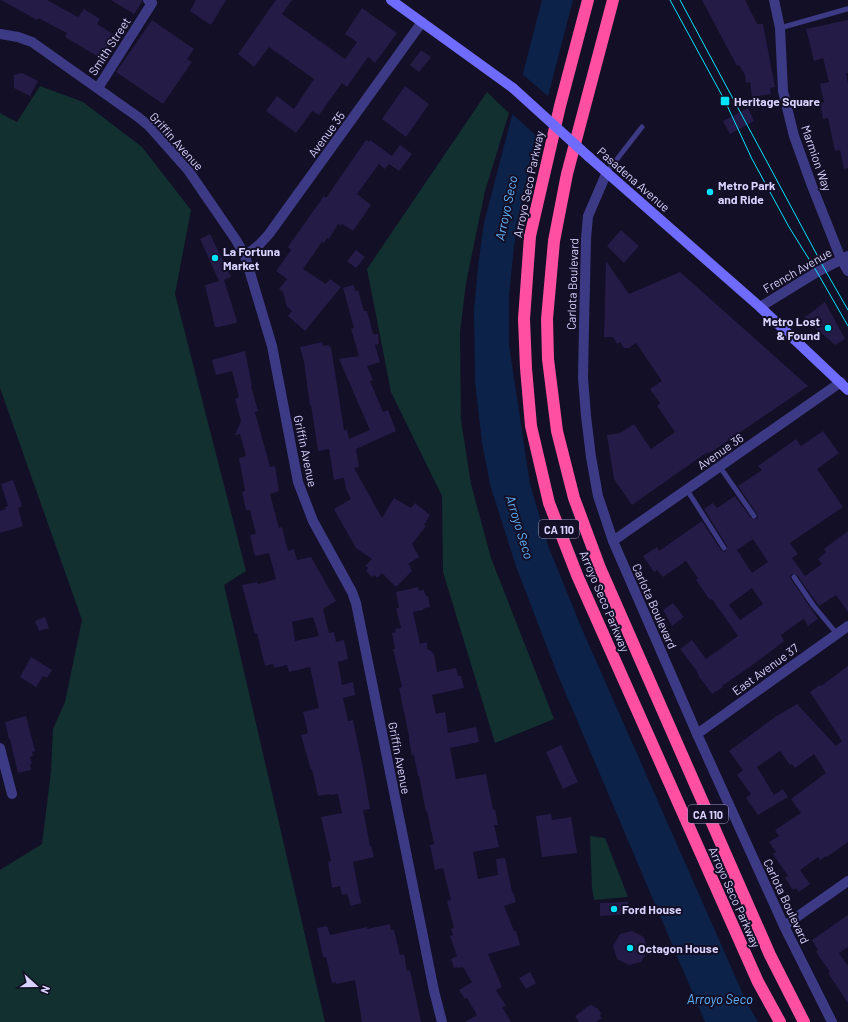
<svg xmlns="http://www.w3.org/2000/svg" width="848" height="1022" viewBox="0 0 848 1022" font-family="Barlow,sans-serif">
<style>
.green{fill:#12302f}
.water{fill:#0c2248}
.pier{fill:#130f26}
.building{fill:#241b47;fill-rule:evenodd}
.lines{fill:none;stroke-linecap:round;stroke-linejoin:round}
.service{stroke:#3d3a85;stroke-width:5}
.minor{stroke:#3d3a85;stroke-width:10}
.tertiary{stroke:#3d3a85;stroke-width:10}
.secondary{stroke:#6f6bff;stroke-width:10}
.motorway{stroke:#ff4fa3;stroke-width:12}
.tram{stroke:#00e5ff;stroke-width:1}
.secondary-bridge{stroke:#6f6bff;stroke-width:10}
.poi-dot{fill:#00e5ff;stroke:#130f26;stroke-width:1.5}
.labels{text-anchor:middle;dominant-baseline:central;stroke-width:4;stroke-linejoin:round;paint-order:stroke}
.shield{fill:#130f26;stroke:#9e99be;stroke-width:1}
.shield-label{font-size:11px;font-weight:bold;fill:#d9d4ff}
.street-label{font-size:12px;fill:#d9d4ff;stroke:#130f26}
.poi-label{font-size:12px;font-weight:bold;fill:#d9d4ff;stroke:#130f26;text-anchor:start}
.water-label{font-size:13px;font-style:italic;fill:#62b6ff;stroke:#130f26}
</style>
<rect width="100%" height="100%" fill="#130f26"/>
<!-- green -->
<path class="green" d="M 40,86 L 83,102 L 142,147 L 191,210 L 175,294 L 246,571 L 224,585 L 325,1022 L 0,1022 L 0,870 L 42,844 L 51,772 L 53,729 L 65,702 L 82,620 L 0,388 L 0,113 L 17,122 Z
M 487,92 L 509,113 L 485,191 L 466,283 L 460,332 L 461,420 L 471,484 L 491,558 L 554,719 L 495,743 L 443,572 L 442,496 L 391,392 L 367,269 Z
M 590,836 L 605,838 L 628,897 L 594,900 L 592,888 Z"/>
<!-- water -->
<path class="water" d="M 542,0 L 573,0 L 524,189 L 514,246 L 509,296 L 509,345 L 530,484 L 549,548 L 582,629 L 746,1001 L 758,1022 L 705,1022 L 557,673 L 517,569 L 491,488 L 482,443 L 475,381 L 474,310 L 478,266 L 484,223 Z"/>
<!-- pier -->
<path class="pier" d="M 521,73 L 549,97 L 539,138 L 511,113 Z"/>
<!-- building -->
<path class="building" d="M 1,0 L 47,0 L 78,17 L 84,9 L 100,19 L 97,24 L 116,36 L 102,59 L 65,37 L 67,33 L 38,18 L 37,20 Z
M 111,0 L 142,0 L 142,2 L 134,14 Z
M 196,0 L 226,0 L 211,25 L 190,11 Z
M 276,0 L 292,0 L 282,14 L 345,59 L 357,42 L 345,34 L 362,8 L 397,33 L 375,63 L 368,57 L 347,87 L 342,83 L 319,115 L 312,111 L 296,133 L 266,111 L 277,96 L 294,109 L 314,79 L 269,47 L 254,67 L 238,54 Z
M 702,0 L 745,0 L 757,24 L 763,24 L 775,87 L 770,88 L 771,94 L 752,97 L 750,82 L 746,83 L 745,75 L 739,65 L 737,66 Z
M 152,20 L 194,49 L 187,59 L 192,62 L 163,104 L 116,72 Z
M 848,20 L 848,73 L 846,73 L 848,84 L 848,168 L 844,169 L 840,150 L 835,151 L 828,118 L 823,119 L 820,103 L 824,102 L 820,84 L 829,82 L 823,58 L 814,61 L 806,29 Z
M 421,50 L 431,57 L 419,72 L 410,65 Z
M 22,73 L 38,81 L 30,96 L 14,88 L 14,75 Z
M 405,86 L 429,104 L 406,137 L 382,119 Z
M 748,108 L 754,121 L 730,134 L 723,121 Z
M 366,140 L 369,142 L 370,140 L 392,156 L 400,145 L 412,154 L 399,171 L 389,164 L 385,169 L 379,164 L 357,194 L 371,205 L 353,231 L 342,224 L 341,226 L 338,224 L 329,239 L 327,238 L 324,243 L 322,242 L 303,269 L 326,284 L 330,279 L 341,287 L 305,331 L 288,316 L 292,311 L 287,307 L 283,292 L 279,289 L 287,279 L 276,271 L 291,250 L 288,247 L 292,241 L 324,196 L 326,198 Z
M 621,230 L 639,246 L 624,263 L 607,246 Z
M 210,234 L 231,277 L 224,280 L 237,321 L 236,323 L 219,327 L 215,327 L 205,285 L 219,281 L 200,239 Z
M 356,250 L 365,257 L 356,268 L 347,261 Z
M 606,261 L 629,294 L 680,272 L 808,386 L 710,453 L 709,452 L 703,455 L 632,505 L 614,479 L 607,435 L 620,433 L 634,424 L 651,449 L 675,432 L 657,406 L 660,403 L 650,389 L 662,381 L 636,343 L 629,348 L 624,348 L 620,342 L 617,344 L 613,337 L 604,337 Z
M 354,285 L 355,291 L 358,290 L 364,311 L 367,311 L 373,334 L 378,334 L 379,344 L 375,345 L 380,362 L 367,366 L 373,380 L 370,381 L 383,412 L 388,410 L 396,431 L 356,449 L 359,467 L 354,468 L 382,518 L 394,498 L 411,508 L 415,503 L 430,515 L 424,525 L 426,526 L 412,544 L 419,557 L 408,564 L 411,567 L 410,568 L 412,571 L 396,587 L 382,573 L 377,578 L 375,575 L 372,577 L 366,571 L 368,568 L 365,566 L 372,559 L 356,548 L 336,513 L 334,509 L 351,499 L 346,489 L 344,478 L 334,480 L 329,449 L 318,451 L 311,405 L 310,406 L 304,362 L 300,347 L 322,342 L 323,346 L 329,345 L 329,347 L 331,347 L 344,430 L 347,430 L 349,439 L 370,430 L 339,359 L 359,356 L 351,329 L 354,328 L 343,288 Z
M 825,302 L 845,339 L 835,345 L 804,318 Z
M 245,351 L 252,386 L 251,386 L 258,411 L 255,412 L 270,467 L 275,466 L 277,478 L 279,491 L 270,494 L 279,528 L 282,527 L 288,551 L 294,549 L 297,560 L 311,557 L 336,601 L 323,609 L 329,633 L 334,632 L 336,642 L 344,640 L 348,659 L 338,662 L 342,685 L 353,682 L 355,695 L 343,698 L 348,721 L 353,720 L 363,768 L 370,809 L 363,810 L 370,846 L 371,846 L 374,857 L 353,862 L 361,903 L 351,906 L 347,894 L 342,895 L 340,886 L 332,888 L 328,862 L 331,861 L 321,817 L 342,813 L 338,794 L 329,795 L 329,794 L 318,796 L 312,769 L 311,770 L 301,735 L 308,733 L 303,712 L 319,708 L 310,667 L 289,672 L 287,665 L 274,668 L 273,664 L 265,666 L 257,633 L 255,634 L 242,585 L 257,582 L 258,584 L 276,579 L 269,553 L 255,556 L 250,535 L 256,534 L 250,510 L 246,510 L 242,492 L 245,491 L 239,458 L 246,456 L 240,434 L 235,435 L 241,421 L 235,399 L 239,397 L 232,371 L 216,375 L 212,360 ZM 313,617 L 319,636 L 295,641 L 292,622 Z
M 823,431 L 839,453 L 817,469 L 843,507 L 790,543 L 798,554 L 792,558 L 805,576 L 822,564 L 818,559 L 826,552 L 824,549 L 848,531 L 848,612 L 836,595 L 819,606 L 797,575 L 792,574 L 790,576 L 791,579 L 818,619 L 808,626 L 804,619 L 802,620 L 781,635 L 784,641 L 758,661 L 722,686 L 723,687 L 712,694 L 701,679 L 700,679 L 696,670 L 680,649 L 692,640 L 706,659 L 738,636 L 712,599 L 710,600 L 696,580 L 698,578 L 686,561 L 663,577 L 657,570 L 654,572 L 643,556 L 657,547 L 659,551 L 702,521 L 721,550 L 724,552 L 726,551 L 727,546 L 704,509 L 713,503 L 717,508 L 735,496 L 751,518 L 756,519 L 758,517 L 757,514 L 738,486 L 762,470 L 758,466 L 796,439 L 801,446 ZM 753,539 L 768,562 L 752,573 L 737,550 ZM 752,588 L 763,604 L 740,620 L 729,605 Z
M 13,480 L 22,506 L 18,508 L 23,526 L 0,533 L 0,511 L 6,509 L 5,507 L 8,506 L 1,484 Z
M 418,587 L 419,591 L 424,590 L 426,596 L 428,596 L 430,607 L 423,609 L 423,610 L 413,612 L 420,644 L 427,642 L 427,649 L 431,651 L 434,654 L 437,672 L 456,668 L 458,676 L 461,676 L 464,688 L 432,695 L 436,714 L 445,712 L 448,733 L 476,727 L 479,742 L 450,748 L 456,779 L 486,774 L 493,810 L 495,809 L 498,825 L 494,825 L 499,847 L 473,852 L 478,879 L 498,875 L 496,859 L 505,858 L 512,892 L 513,892 L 516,902 L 504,906 L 514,931 L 516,931 L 520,945 L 488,954 L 502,987 L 496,990 L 506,1006 L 502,1007 L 511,1022 L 465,1022 L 477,1015 L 467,998 L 465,999 L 459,990 L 472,982 L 463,967 L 458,968 L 458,967 L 454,968 L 451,959 L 457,956 L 450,936 L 453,935 L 451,929 L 454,928 L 447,901 L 451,900 L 443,868 L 435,870 L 430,845 L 434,844 L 427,811 L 426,812 L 419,776 L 418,776 L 414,755 L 412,756 L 409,740 L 409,736 L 399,688 L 402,687 L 393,649 L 395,649 L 392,633 L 396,632 L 395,629 L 401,628 L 396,608 L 399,608 L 396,592 Z
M 673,603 L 684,617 L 672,626 L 663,610 Z
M 45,617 L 49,628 L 39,631 L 35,621 Z
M 31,657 L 52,670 L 47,678 L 43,676 L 36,687 L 20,677 Z
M 848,666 L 848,842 L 827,857 L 826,856 L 820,860 L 818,857 L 800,870 L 810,884 L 799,892 L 796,888 L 793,890 L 785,878 L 788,876 L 773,854 L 776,852 L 769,842 L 779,836 L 775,830 L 801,813 L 791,799 L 826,773 L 814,754 L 795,768 L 792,764 L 790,765 L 780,751 L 757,767 L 774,795 L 783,789 L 788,797 L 758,815 L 746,798 L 751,794 L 737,775 L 743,770 L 729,751 L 775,717 L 797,704 L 836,746 L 842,741 L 810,692 L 820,685 L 821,686 Z
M 26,716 L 35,751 L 32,752 L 33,756 L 30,757 L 32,764 L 30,764 L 31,770 L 18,773 L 10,739 L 9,739 L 5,722 Z
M 561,745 L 578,782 L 563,789 L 546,752 Z
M 551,814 L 552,820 L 571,817 L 577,853 L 542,857 L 536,816 Z
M 628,902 L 629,914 L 600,916 L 600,903 Z
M 848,915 L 848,947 L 839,953 L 848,966 L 848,1003 L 828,973 L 830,972 L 816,952 L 818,950 L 812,940 Z
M 390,924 L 391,930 L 394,930 L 400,955 L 404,954 L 407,971 L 410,970 L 421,1022 L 362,1022 L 355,980 L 336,984 L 336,982 L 332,983 L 326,957 L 323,957 L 317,928 L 327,926 L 330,935 L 367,927 L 367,929 Z
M 632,931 L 644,937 L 648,950 L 641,962 L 629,965 L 617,959 L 613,946 L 620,934 Z
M 530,972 L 536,983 L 526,989 L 519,978 Z
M 590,1005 L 592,1005 L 594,1007 L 597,1008 L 601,1013 L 600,1016 L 602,1018 L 596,1022 L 579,1022 L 575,1016 Z"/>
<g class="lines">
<!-- service -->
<path class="service" d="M 780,28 L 847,9
M 607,172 L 642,127
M 720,467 L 754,516
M 687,490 L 724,548
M 794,577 L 813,605 L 837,634"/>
<!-- minor -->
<path class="minor" d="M 774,0 L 780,28 L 783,91 L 794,136 L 812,186 L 841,259 L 848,271
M 98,88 L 152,3 L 148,0
M 245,256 L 259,245 L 269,234 L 422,22
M 760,307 L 817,272 L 848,256
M 613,541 L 841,382
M 697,734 L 848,626
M 0,748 L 12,794
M 784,926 L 848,881"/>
<!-- tertiary -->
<path class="tertiary" d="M 0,34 L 18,37 L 32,42 L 138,117 L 149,126 L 188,170 L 236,240 L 245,256 L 272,346 L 298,482 L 313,521 L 352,592 L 356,603 L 434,991 L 442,1022
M 607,172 L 588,216 L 586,239 L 584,326 L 583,378 L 586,416 L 591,457 L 598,496 L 613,541 L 697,734 L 784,926 L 832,1022"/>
<!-- secondary -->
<path class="secondary" d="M 391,0 L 513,88
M 589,157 L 760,307 L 848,390"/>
<!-- motorway -->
<path class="motorway" d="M 588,0 L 560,106 L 530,236 L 524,319 L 526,368 L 531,426 L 549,503 L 577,575 L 758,982 L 780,1022
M 613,0 L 567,174 L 554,241 L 547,319 L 548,359 L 557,431 L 574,498 L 600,568 L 770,955 L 804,1022"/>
<!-- tram -->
<path class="tram" d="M 670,0 L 725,101 L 752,159 L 789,227 L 817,272 L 848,326
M 680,0 L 824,268 L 848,310"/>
<!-- secondary-bridge -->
<path class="secondary-bridge" d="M 513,88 L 589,157"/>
</g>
<!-- markers -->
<g class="poi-dot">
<rect x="720" y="96" width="10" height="10" rx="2"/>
<circle cx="710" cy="192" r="4"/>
<circle cx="215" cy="258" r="4"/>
<circle cx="828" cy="328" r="4"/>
<circle cx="614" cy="909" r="4"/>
<circle cx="630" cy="948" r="4"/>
</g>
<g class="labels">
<!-- shield labels -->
<g class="shield">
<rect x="539" y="520" width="40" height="18" rx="3"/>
<rect x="688" y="805" width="40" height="18" rx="3"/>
</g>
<g class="shield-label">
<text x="559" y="529">CA 110</text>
<text x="708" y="814">CA 110</text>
</g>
<!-- street labels -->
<g class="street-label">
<text transform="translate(109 46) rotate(-57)">Smith Street</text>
<text transform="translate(326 134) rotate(-54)">Avenue 35</text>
<text transform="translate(177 141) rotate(48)">Griffin Avenue</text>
<text transform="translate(817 158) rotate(71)">Marmion Way</text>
<text transform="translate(634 179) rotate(41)">Pasadena Avenue</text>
<text transform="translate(528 184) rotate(-78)">Arroyo Seco Parkway</text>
<text transform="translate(797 270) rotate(-30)">French Avenue</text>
<text transform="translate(572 284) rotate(-88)">Carlota Boulevard</text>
<text transform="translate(306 451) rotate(78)">Griffin Avenue</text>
<text transform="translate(720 451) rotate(-35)">Avenue 36</text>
<text transform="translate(605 601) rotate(67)">Arroyo Seco Parkway</text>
<text transform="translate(655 606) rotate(66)">Carlota Boulevard</text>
<text transform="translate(765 669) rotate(-36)">East Avenue 37</text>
<text transform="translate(400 758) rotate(79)">Griffin Avenue</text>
<text transform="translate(735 897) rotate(66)">Arroyo Seco Parkway</text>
<text transform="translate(787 901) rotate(65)">Carlota Boulevard</text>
</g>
<!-- poi labels -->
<g class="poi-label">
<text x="734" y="101">Heritage Square</text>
<text x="718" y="185">Metro Park<tspan x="718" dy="14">and Ride</tspan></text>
<text x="223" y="251">La Fortuna<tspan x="223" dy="14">Market</tspan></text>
<text x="820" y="321" text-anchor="end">Metro Lost<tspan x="820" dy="14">&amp; Found</tspan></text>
<text x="622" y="909">Ford House</text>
<text x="638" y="948">Octagon House</text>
</g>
<!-- water labels -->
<g class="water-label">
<text transform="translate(506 208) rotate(-78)">Arroyo Seco</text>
<text transform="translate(520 527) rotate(73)">Arroyo Seco</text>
<text x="720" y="999">Arroyo Seco</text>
</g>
</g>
<!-- north arrow -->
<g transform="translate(36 986) rotate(111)" stroke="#130f26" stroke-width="3" paint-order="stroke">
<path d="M0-3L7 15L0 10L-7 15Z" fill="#d9d4ff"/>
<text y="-6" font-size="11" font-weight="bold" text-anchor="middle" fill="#d9d4ff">N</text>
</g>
</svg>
